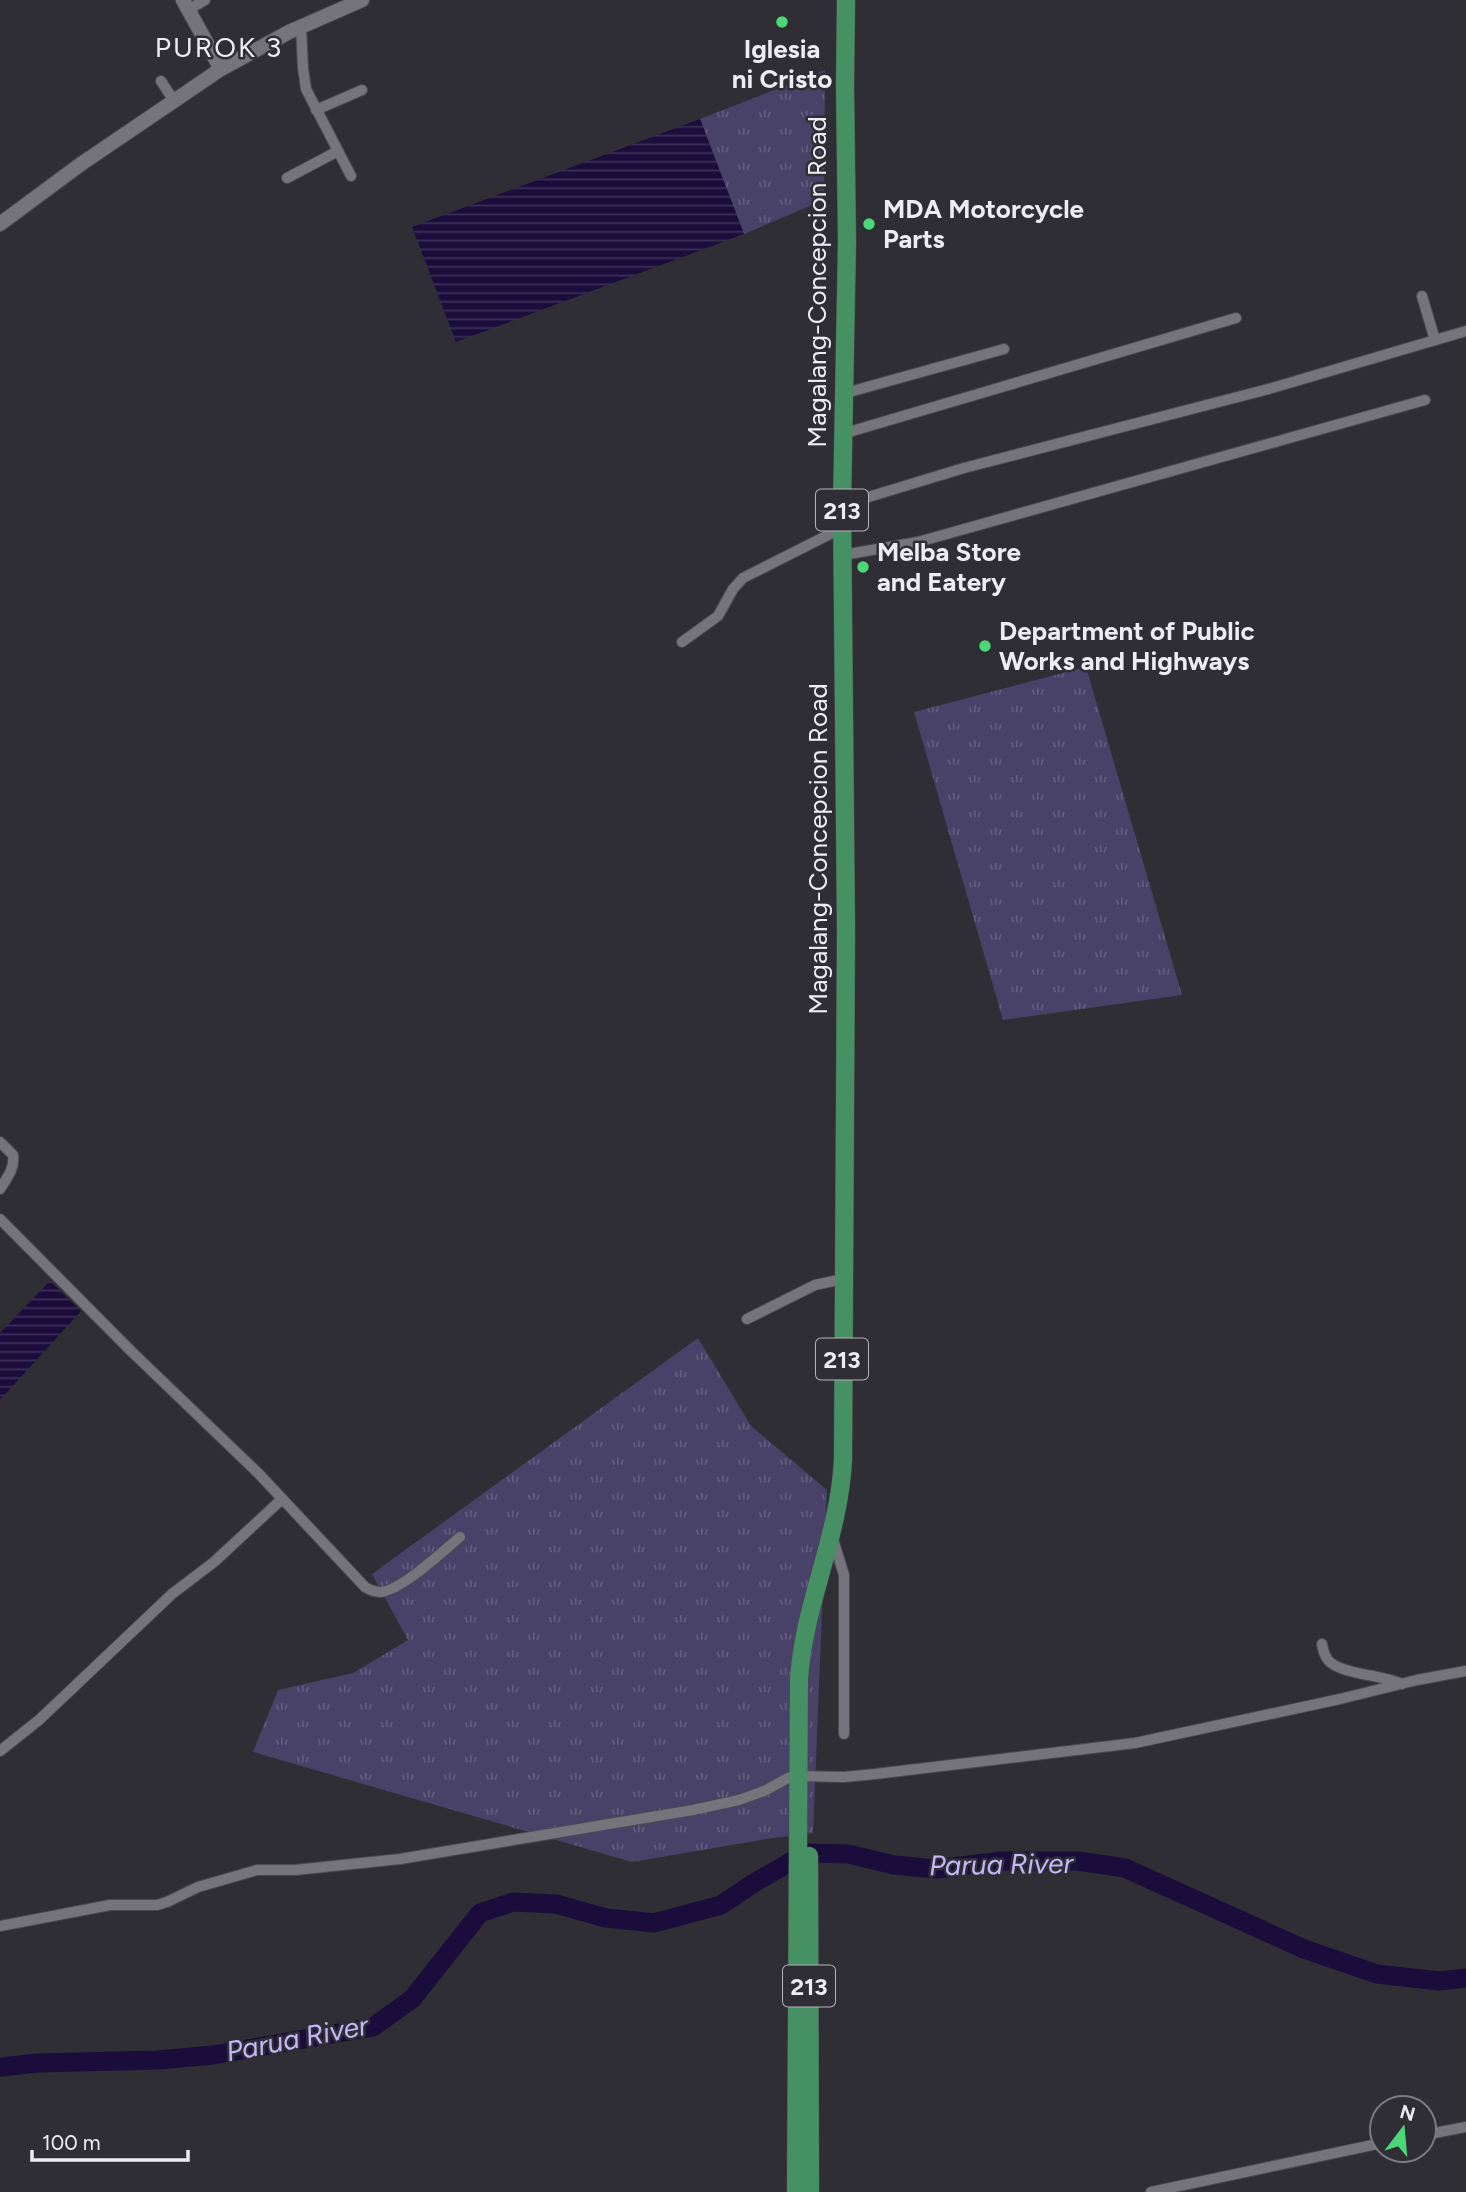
<svg xmlns="http://www.w3.org/2000/svg" width="1466" height="2192" viewBox="0 0 1466 2192" font-family="Figtree,sans-serif">
<style>
.grass{fill:url(#grass-tufts)}
.water{fill:url(#water-rules)}
.lines{fill:none;stroke-linecap:round;stroke-linejoin:round}
.river{stroke:#1a0c3b;stroke-width:19}
.minor-casing{stroke:#4a4a4f;stroke-width:12}
.tertiary-casing{stroke:#4a4a4f;stroke-width:16}
.primary-casing{stroke:#4a4a4f;stroke-width:19}
.minor{stroke:#75747c;stroke-width:10}
.tertiary{stroke:#75747c;stroke-width:14}
.primary{stroke:#469163;stroke-width:18}
.poi-dot{fill:#4bd677;stroke:#2f2e35;stroke-width:2.5}
.labels{text-anchor:middle;dominant-baseline:central;stroke-width:5;stroke-linejoin:round;paint-order:stroke}
.shield{fill:#2f2e35;stroke:#b4b4b9;stroke-width:2}
.shield-label{font-size:24px;font-weight:bold;fill:#ededf1}
.poi-label{font-size:26px;font-weight:bold;fill:#ededf1;stroke:#2f2e35;text-anchor:start}
.street-label{font-size:26px;fill:#ededf1;stroke:#2f2e35}
.neighbourhood-label{font-size:28px;letter-spacing:2px;fill:#ededf1;stroke:#2f2e35}
.water-label{font-size:28px;font-style:italic;fill:#c3b9fb;stroke:#2f2e35}
</style>
<defs>
<pattern id="grass-tufts" width="24" height="20" patternUnits="userSpaceOnUse" patternTransform="scale(1.75)"><rect width="24" height="20" fill="#484168"/><path d="M3 7l-1-3M5 7V3M7 7l1-3M15 17l-1-3M17 17v-4M19 17l1-3" fill="none" stroke="#635d7e"/></pattern>
<pattern id="water-rules" width="6" height="5" patternUnits="userSpaceOnUse" patternTransform="scale(1.75)"><rect width="6" height="5" fill="#1a0c3b"/><path d="M0 2.5h6" fill="none" stroke="#3c3058"/></pattern>
</defs>
<rect width="100%" height="100%" fill="#2f2e35"/>
<!-- grass -->
<path class="grass" d="M 825,70 L 824,200 L 744,234 L 700,119 Z
M 1086,667 L 1182,995 L 1003,1020 L 914,712 Z
M 698,1338 L 751,1426 L 827,1490 L 813,1833 L 773,1838 L 632,1862 L 253,1752 L 278,1690 L 353,1673 L 408,1640 L 372,1574 Z"/>
<!-- water -->
<path class="water" d="M 700,119 L 744,234 L 456,342 L 412,227 Z
M 50,1281 L 81,1311 L 0,1400 L 0,1333 Z"/>
<g class="lines">
<!-- river -->
<path class="river" d="M 0,2067 L 38,2063 L 158,2060 L 213,2055 L 373,2027 L 412,1999 L 480,1913 L 513,1902 L 556,1904 L 606,1918 L 654,1923 L 721,1905 L 754,1883 L 806,1853 L 848,1854 L 894,1865 L 936,1869 L 1002,1861 L 1078,1861 L 1125,1868 L 1304,1949 L 1377,1974 L 1439,1981 L 1466,1978"/>
<defs>
<path id="minor" d="M 188,10 L 205,0
M 301,26 L 303,68 L 306,89 L 351,176
M 161,81 L 174,101
M 316,110 L 362,90
M 287,178 L 338,151
M 1422,296 L 1435,340
M 842,394 L 1004,349
M 842,434 L 1236,318
M 842,505 L 964,468 L 1272,388 L 1466,331
M 843,555 L 918,542 L 1425,400
M 682,642 L 718,616 L 733,589 L 743,578 L 842,528
M 0,1142 L 13,1155 C 15,1168 7,1178 0,1189
M 0,1219 L 131,1351 L 259,1474 L 365,1587 C 370,1590 374,1592 381,1592 C 402,1590 443,1551 460,1537
M 747,1319 L 815,1285 L 843,1279
M 832,1536 L 844,1575 L 844,1734
M 1322,1644 C 1323,1650 1324,1655 1328,1660 C 1339,1674 1383,1675 1402,1684
M 0,1751 L 39,1720 L 172,1594 L 214,1562 L 282,1499
M 0,1926 L 110,1905 L 157,1905 L 167,1902 L 198,1887 L 257,1870 L 295,1870 L 400,1859 L 693,1810 L 739,1800 L 764,1791 L 788,1778 L 797,1776 L 844,1777 L 875,1774 L 1135,1743 L 1340,1699 L 1417,1680 L 1466,1671
M 1424,2135 L 1466,2127
M 1151,2192 L 1382,2143"/>
<path id="tertiary" d="M 183,0 L 221,69
M 0,224 L 81,164 L 221,69 L 289,32 L 362,0"/>
<path id="primary" d="M 809,1856 L 810,2192
M 796,2192 L 799,1679 C 804,1603 839,1538 843,1460 L 846,930 L 842,505 L 847,241 L 845,86 L 846,0"/>
</defs>
<!-- minor casing -->
<use href="#minor" class="minor-casing"/>
<!-- tertiary casing -->
<use href="#tertiary" class="tertiary-casing"/>
<!-- primary casing -->
<use href="#primary" class="primary-casing"/>
<!-- minor -->
<use href="#minor" class="minor"/>
<!-- tertiary -->
<use href="#tertiary" class="tertiary"/>
<!-- primary -->
<use href="#primary" class="primary"/>
</g>
<!-- markers -->
<g class="poi-dot">
<circle cx="782" cy="22" r="7"/>
<circle cx="869" cy="224" r="7"/>
<circle cx="863" cy="567" r="7"/>
<circle cx="985" cy="646" r="7"/>
</g>
<g class="labels">
<!-- shield labels -->
<g class="shield">
<rect x="816" y="489.5" width="52" height="41" rx="5"/>
<rect x="816" y="1338.5" width="52" height="41" rx="5"/>
<rect x="783" y="1965.5" width="52" height="41" rx="5"/>
</g>
<g class="shield-label">
<text x="842" y="510">213</text>
<text x="842" y="1359">213</text>
<text x="809" y="1986">213</text>
</g>
<!-- poi labels -->
<g class="poi-label">
<text x="782" y="49" text-anchor="middle">Iglesia<tspan x="782" dy="30">ni Cristo</tspan></text>
<text x="883" y="209">MDA Motorcycle<tspan x="883" dy="30">Parts</tspan></text>
<text x="877" y="552">Melba Store<tspan x="877" dy="30">and Eatery</tspan></text>
<text x="999" y="631">Department of Public<tspan x="999" dy="30">Works and Highways</tspan></text>
</g>
<!-- street labels -->
<g class="street-label">
<text transform="translate(817 282) rotate(-90)">Magalang-Concepcion Road</text>
<text transform="translate(818 849) rotate(-90)">Magalang-Concepcion Road</text>
</g>
<!-- neighbourhood labels -->
<g class="neighbourhood-label">
<text x="219" y="47">PUROK 3</text>
</g>
<!-- water labels -->
<g class="water-label">
<text transform="translate(1001 1864) rotate(-1)">Parua River</text>
<text transform="translate(297 2038) rotate(-11)">Parua River</text>
</g>
</g>
<!-- north arrow -->
<g transform="translate(1403 2129) rotate(16)"><circle r="33" fill="#2f2e35" stroke="#7b7a80" stroke-width="2"/>
<path d="M0-5L12 26L0 18L-12 26Z" fill="#4bd677"/>
<text y="-10" font-size="19" font-weight="bold" text-anchor="middle" fill="#ededf1">N</text>
</g>
<!-- scale -->
<path d="M32 2150v10h156v-10" fill="none" stroke="#ededf1" stroke-width="3.5"/>
<text x="42" y="2150" font-size="21" fill="#ededf1" stroke="#2f2e35" stroke-width="5" paint-order="stroke">100 m</text>
</svg>
